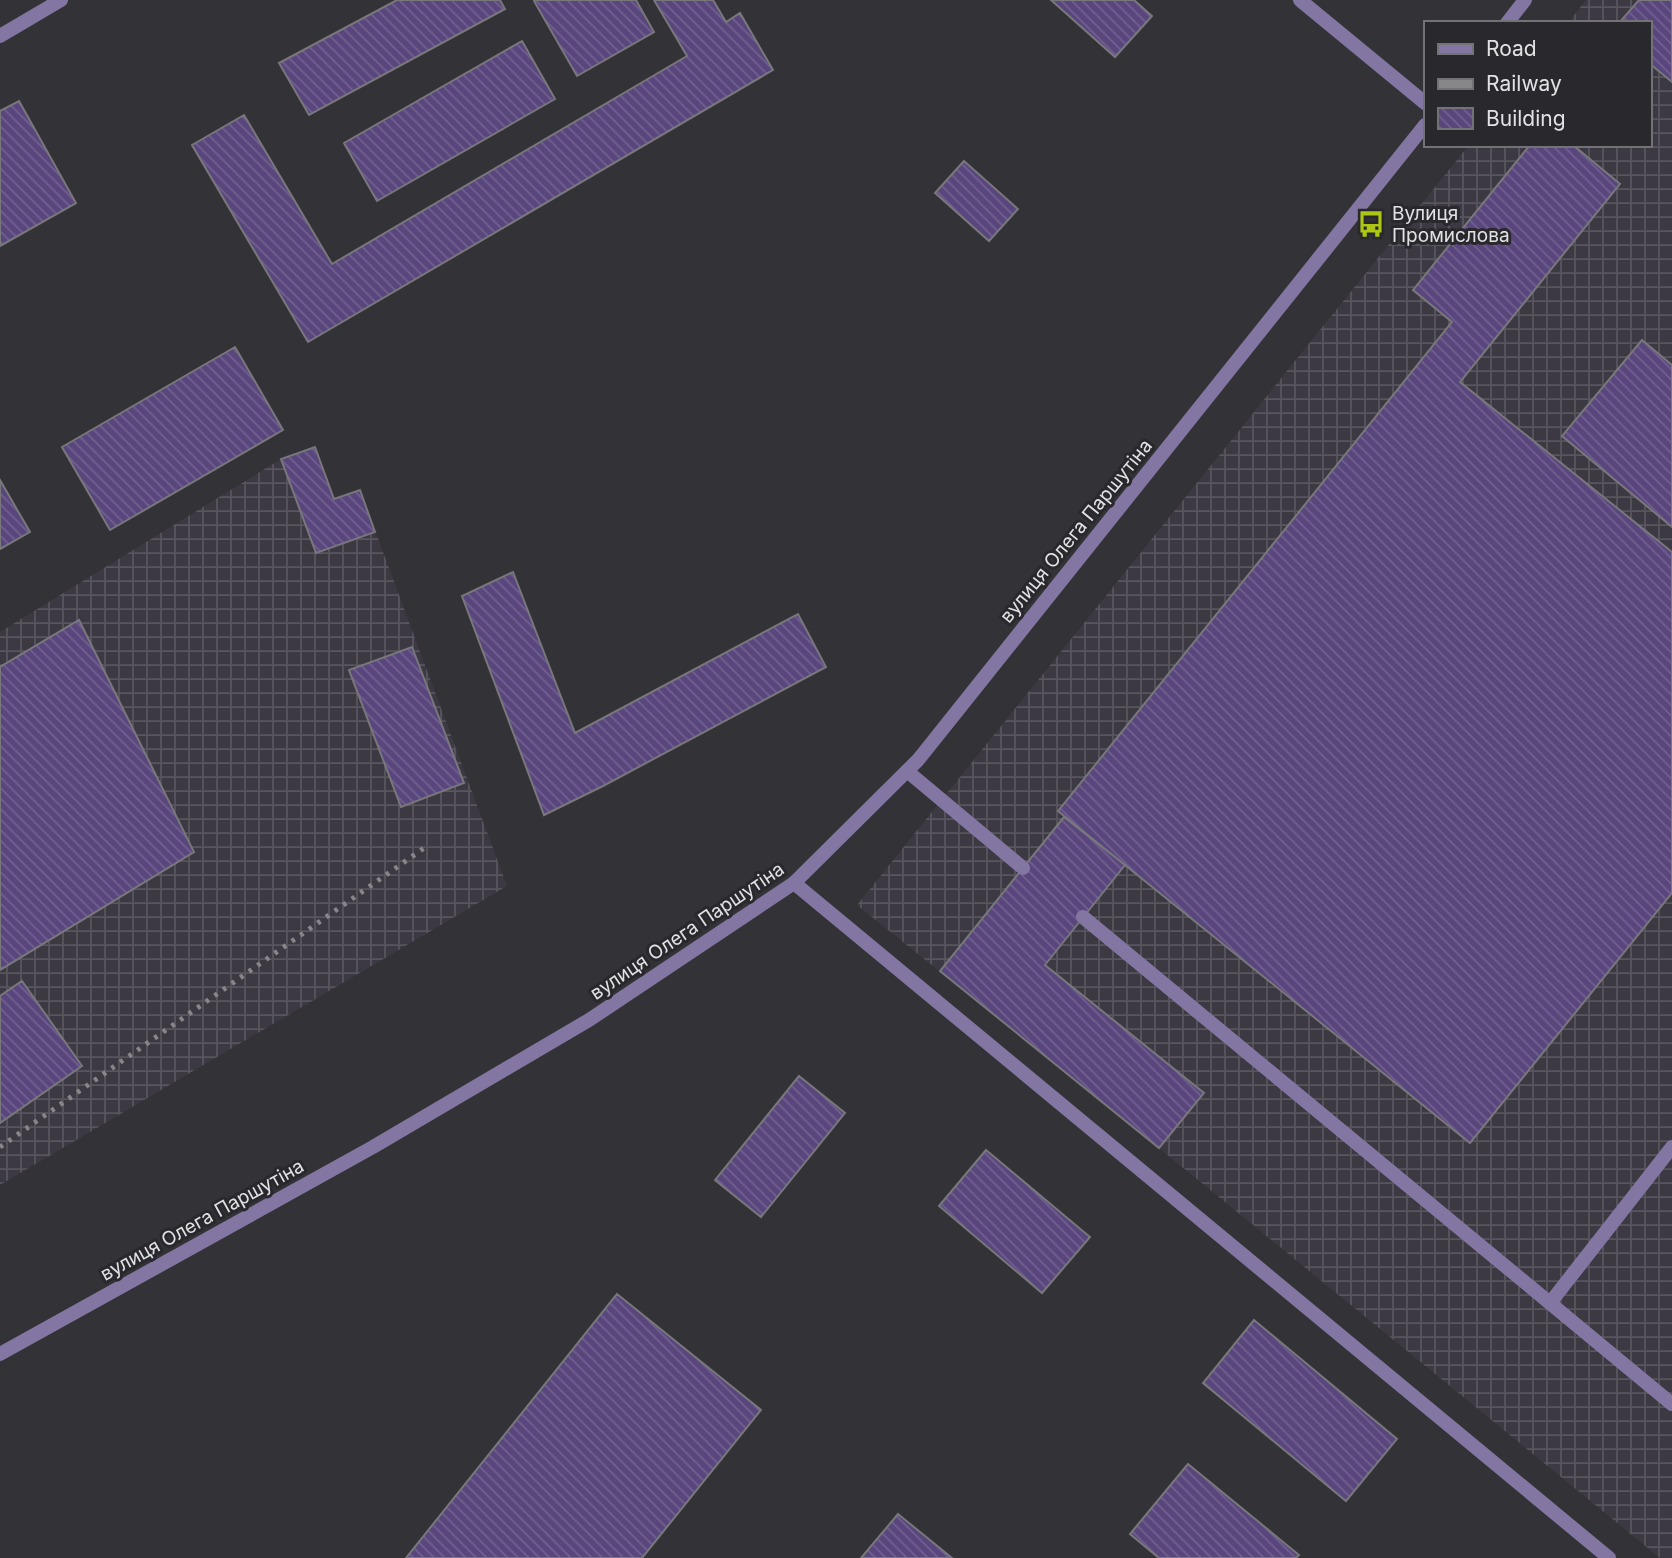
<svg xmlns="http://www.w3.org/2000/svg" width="1672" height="1558" viewBox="0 0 1672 1558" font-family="Inter,sans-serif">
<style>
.industrial{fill:url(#industrial-grid)}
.building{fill:url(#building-back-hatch);stroke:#78777c;stroke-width:2}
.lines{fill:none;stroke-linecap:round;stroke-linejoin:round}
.service{stroke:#8476a2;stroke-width:14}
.minor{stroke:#8476a2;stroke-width:14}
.tertiary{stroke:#8476a2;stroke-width:14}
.rail{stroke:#878689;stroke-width:5;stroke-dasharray:3.5 7;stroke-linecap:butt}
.labels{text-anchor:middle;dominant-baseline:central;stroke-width:6;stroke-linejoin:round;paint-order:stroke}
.poi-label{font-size:19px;fill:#e2e1e4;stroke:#29282c;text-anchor:start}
.street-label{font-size:19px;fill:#e2e1e4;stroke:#29282c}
</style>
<defs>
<pattern id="industrial-grid" width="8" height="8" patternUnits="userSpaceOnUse" patternTransform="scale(1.75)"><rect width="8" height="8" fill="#3c3943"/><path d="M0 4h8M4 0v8" fill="none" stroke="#58555e"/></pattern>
<pattern id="building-back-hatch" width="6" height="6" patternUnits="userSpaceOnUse" patternTransform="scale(1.75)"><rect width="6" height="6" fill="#59467d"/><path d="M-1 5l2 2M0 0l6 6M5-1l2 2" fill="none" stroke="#71608f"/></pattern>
</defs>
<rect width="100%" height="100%" fill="#333236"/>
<!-- industrial -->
<path class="industrial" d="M 1586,0 L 1672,0 L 1672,1558 L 1660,1558 L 1159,1148 L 857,905 L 1469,145 L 1649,145 L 1649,23 L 1568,23 Z
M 315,447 L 334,499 L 360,490 L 507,886 L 0,1185 L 0,632 L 281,459 Z"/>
<!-- building -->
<path class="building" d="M 397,0 L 500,0 L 505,9 L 309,115 L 279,63 Z
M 536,0 L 636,0 L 654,32 L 577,76 L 534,1 Z
M 654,0 L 713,0 L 726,22 L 740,13 L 773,70 L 308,342 L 192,145 L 244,115 L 332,264 L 687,56 Z
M 1051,0 L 1134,0 L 1152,16 L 1115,57 Z
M 1639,0 L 1672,0 L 1672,82 L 1649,63 L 1649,23 L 1619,23 Z
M 522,41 L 555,99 L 377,201 L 344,143 Z
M 19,101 L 76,203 L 0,246 L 0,111 Z
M 1530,145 L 1573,145 L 1620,184 L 1460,382 L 1672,552 L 1672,893 L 1470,1143 L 1058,811 L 1452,322 L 1413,290 Z
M 964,161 L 1018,209 L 989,241 L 935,193 Z
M 1642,340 L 1672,365 L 1672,527 L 1562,436 Z
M 235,347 L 283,430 L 110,530 L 62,447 Z
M 315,447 L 334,499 L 360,490 L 375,532 L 316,553 L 281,459 Z
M 0,480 L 30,532 L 0,549 Z
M 513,572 L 575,733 L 798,614 L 826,667 L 603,786 L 544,815 L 462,596 Z
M 79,620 L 194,852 L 0,970 L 0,667 Z
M 412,647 L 464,783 L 401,807 L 349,670 Z
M 1064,817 L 1125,865 L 1045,965 L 1204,1093 L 1159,1148 L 940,971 Z
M 22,981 L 82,1066 L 0,1123 L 0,996 Z
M 799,1076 L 845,1113 L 761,1217 L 715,1180 Z
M 986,1150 L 1090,1237 L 1042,1293 L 939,1206 Z
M 617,1294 L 761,1410 L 642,1558 L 406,1558 Z
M 1254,1320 L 1397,1439 L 1346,1501 L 1203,1383 Z
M 1188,1464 L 1299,1555 L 1296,1558 L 1159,1558 L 1130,1534 Z
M 898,1514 L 952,1558 L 861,1558 Z"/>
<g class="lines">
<!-- service -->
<path class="service" d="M 907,771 L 1023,868
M 1083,917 L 1672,1404
M 1550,1303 L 1672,1147"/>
<!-- minor -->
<path class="minor" d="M 1300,0 L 1425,103
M 0,36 L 61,0
M 794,883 L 1609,1558"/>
<!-- tertiary -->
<path class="tertiary" d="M 1507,23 L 1525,0
M 0,1354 L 373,1147 L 589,1020 L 794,883 L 918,760 L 1425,125"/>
<!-- rail -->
<path class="rail" d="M 0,1147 L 427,846"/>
</g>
<!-- icons -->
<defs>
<symbol id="bus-bare" viewBox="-9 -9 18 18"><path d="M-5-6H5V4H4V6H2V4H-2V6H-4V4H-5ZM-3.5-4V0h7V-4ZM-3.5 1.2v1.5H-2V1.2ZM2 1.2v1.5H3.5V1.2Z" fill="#acc613" stroke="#29282c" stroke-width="2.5" paint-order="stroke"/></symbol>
</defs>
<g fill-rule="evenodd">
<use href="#bus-bare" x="1352" y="205" width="38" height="38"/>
</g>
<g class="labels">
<!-- poi labels -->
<g class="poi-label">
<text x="1392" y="213">Вулиця<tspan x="1392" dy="22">Промислова</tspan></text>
</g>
<!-- street labels -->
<g class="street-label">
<text transform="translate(1076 531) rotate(-51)">вулиця Олега Паршутіна</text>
<text transform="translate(687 931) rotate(-34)">вулиця Олега Паршутіна</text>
<text transform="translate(202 1220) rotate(-29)">вулиця Олега Паршутіна</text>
</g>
</g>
<!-- legend -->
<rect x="1424" y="21" width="228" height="126" fill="#29282c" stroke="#737276" stroke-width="2"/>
<rect x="1438" y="44" width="35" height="10" fill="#8476a2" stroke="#737276" stroke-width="2"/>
<text x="1486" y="56" font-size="21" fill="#e2e1e4">Road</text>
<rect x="1438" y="79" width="35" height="10" fill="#878689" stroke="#737276" stroke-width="2"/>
<text x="1486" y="91" font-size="21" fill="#e2e1e4">Railway</text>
<rect x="1438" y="108" width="35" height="21" fill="url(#building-back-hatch)" stroke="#737276" stroke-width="2"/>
<text x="1486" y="126" font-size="21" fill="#e2e1e4">Building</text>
</svg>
